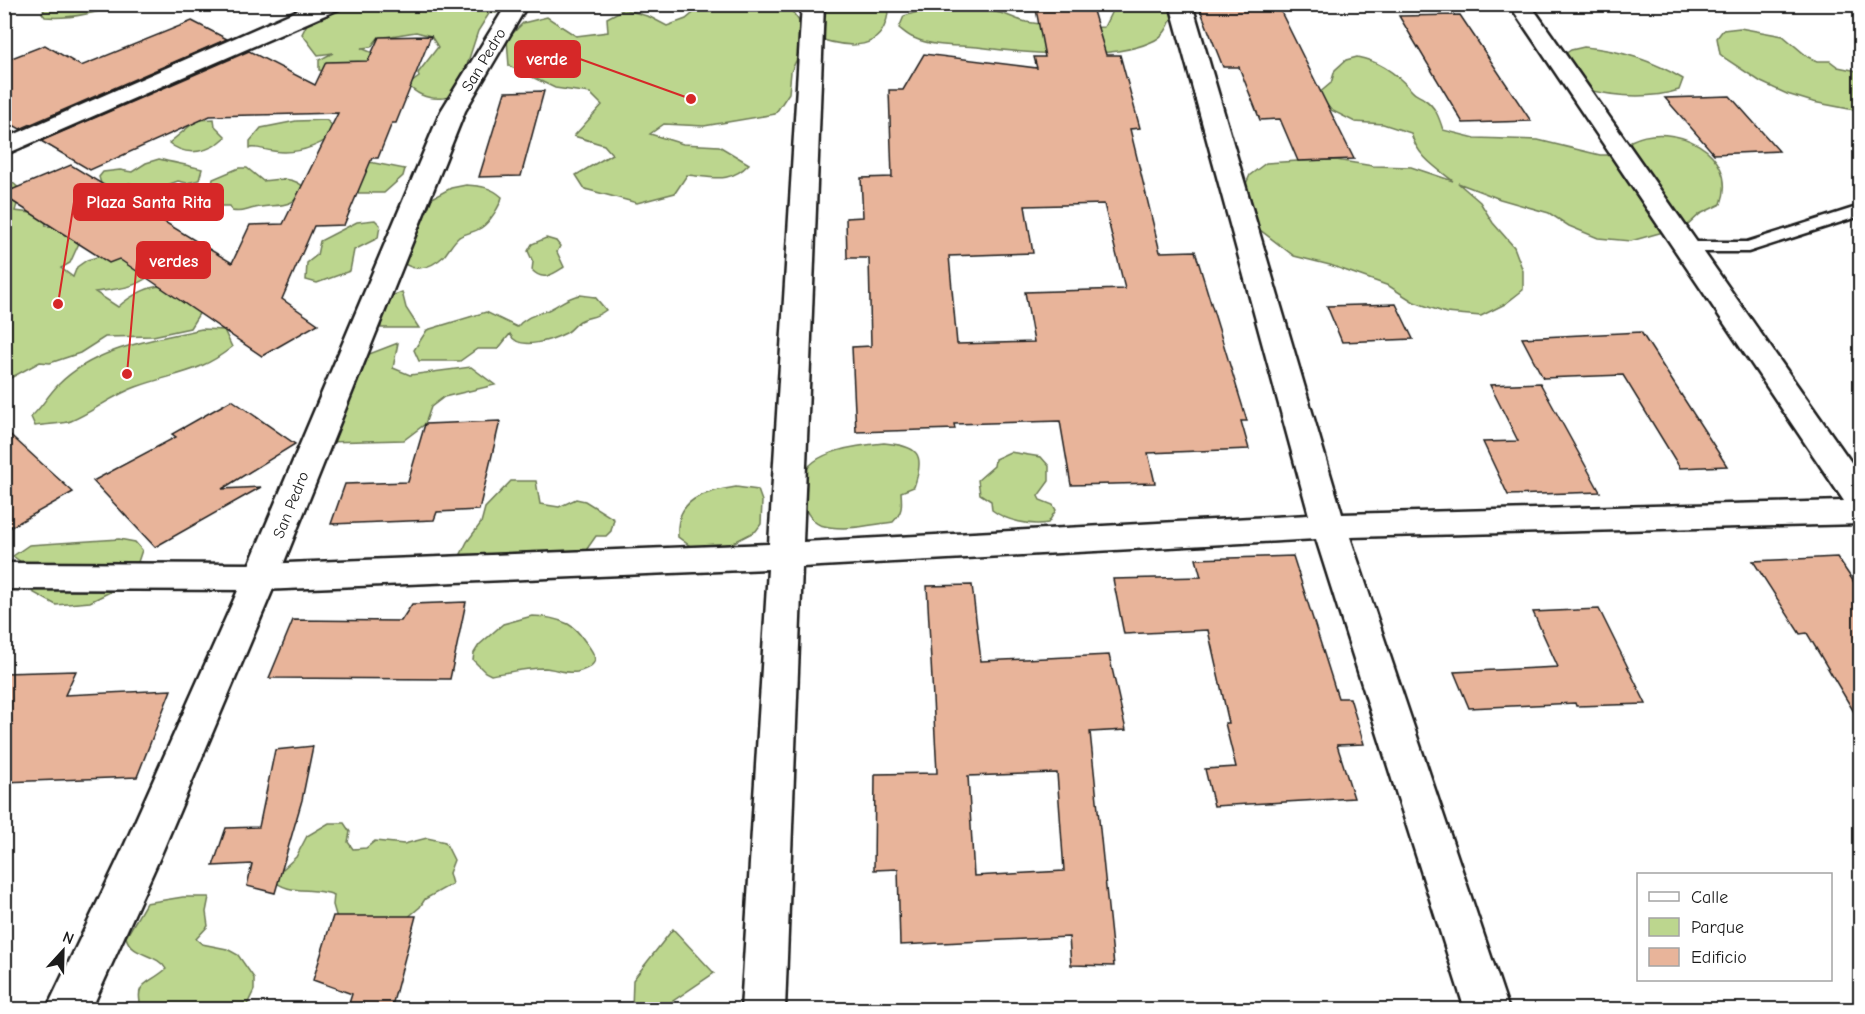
<svg xmlns="http://www.w3.org/2000/svg" width="1865" height="1014" viewBox="0 0 1865 1014" font-family="'Comic Neue',sans-serif">
<style>
.green{fill:#bcd68e;stroke:#6c7955;stroke-width:1.5}
.building{fill:#e8b49a;stroke:#1c1c1c;stroke-width:1.5;fill-rule:evenodd}
.lines{fill:none;stroke-linecap:round;stroke-linejoin:round}
.lane-casing{stroke:#1c1c1c;stroke-width:5}
.street-casing{stroke:#1c1c1c;stroke-width:5}
.secondary-casing{stroke:#1c1c1c;stroke-width:5}
.lane{fill:#fff;fill-rule:evenodd}
.street{fill:#fff;fill-rule:evenodd}
.secondary{fill:#fff;fill-rule:evenodd}
.labels{text-anchor:middle;dominant-baseline:central;stroke-width:4.5;stroke-linejoin:round;paint-order:stroke}
.street-label{font-size:16px;fill:#1c1c1c;stroke:#fff}
.leader{fill:none;stroke:#d62828;stroke-width:2}
.callout-dot{fill:#d62828;stroke:#fff;stroke-width:2}
.callout{fill:#d62828;stroke:#d62828;stroke-width:2}
.callout-label{font-size:18px;text-anchor:middle;font-weight:bold;fill:#fff}
</style>
<rect width="100%" height="100%" fill="#fff"/>
<filter id="ink" filterUnits="userSpaceOnUse"><feTurbulence type="fractalNoise" baseFrequency=".0167" numOctaves="2"/><feDisplacementMap in="SourceGraphic" scale="12" xChannelSelector="R" yChannelSelector="G"/><feConvolveMatrix kernelMatrix="1 2 1 2 8 2 1 2 1" color-interpolation-filters="sRGB"/></filter>
<g filter="url(#ink)">
<!-- green -->
<path class="green" d="M 47,5 L 47,4 L 119,5 C 96,13 70,19 45,17 L 42,13 Z
M 358,5 L 504,5 L 496,13 L 490,12 L 478,31 L 465,71 L 479,85 C 457,98 428,107 408,85 L 419,77 L 418,73 L 438,47 L 431,36 L 416,32 L 378,38 L 371,47 L 361,48 L 380,56 L 383,65 L 333,75 L 319,70 L 319,60 L 333,53 L 318,55 L 302,34 L 309,20 L 332,11 Z
M 726,5 L 754,9 L 767,5 L 789,7 L 799,21 L 799,54 L 791,72 L 789,93 L 775,114 L 704,126 L 664,124 L 650,134 L 683,144 L 719,146 L 749,164 C 730,184 713,177 687,175 L 675,193 L 637,203 L 585,189 L 576,175 L 612,154 L 604,145 L 574,136 L 602,105 L 590,93 L 555,88 L 509,66 L 507,39 L 523,23 L 547,17 L 576,36 L 608,32 L 607,18 L 624,9 L 650,17 L 667,26 L 686,19 L 698,9 Z
M 812,5 L 886,5 C 890,11 887,20 884,27 C 871,56 829,43 806,34 Z
M 1112,5 L 1169,5 L 1173,15 C 1168,28 1164,37 1151,42 C 1110,61 1022,53 977,47 C 957,45 933,47 914,38 C 908,36 903,31 899,28 L 904,16 C 937,5 966,5 1000,13 C 1009,15 1017,20 1026,22 C 1052,26 1078,29 1104,27 L 1114,7 Z
M 1740,28 L 1783,36 L 1808,57 L 1817,61 L 1830,61 L 1838,67 L 1857,71 L 1860,68 L 1860,111 L 1813,102 L 1787,94 L 1761,82 L 1726,59 L 1720,54 L 1717,38 L 1723,30 Z
M 1584,47 C 1620,50 1652,60 1683,79 L 1679,90 C 1647,100 1611,96 1579,88 L 1565,54 L 1571,50 Z
M 1357,57 C 1380,61 1397,74 1412,91 C 1415,95 1420,96 1424,99 C 1435,106 1439,117 1443,130 L 1475,138 L 1538,140 L 1600,155 L 1628,155 L 1631,141 C 1673,120 1740,152 1721,204 L 1700,214 L 1688,225 L 1631,241 L 1598,238 L 1569,226 L 1549,213 L 1500,199 L 1458,183 L 1480,202 L 1493,223 L 1514,247 L 1523,271 L 1523,290 L 1505,304 L 1481,316 L 1446,313 L 1414,302 L 1389,286 L 1330,265 L 1294,256 L 1251,223 L 1243,190 L 1250,175 L 1266,163 L 1298,161 L 1336,160 L 1373,166 L 1411,167 L 1453,181 C 1435,167 1417,156 1411,133 L 1383,124 L 1355,122 L 1331,110 L 1318,94 L 1331,83 L 1335,70 L 1346,60 Z
M 214,119 L 215,126 L 226,137 C 210,152 187,158 169,143 L 197,120 Z
M 326,120 L 339,131 C 320,146 298,155 273,151 C 264,150 259,147 250,148 L 250,141 L 261,128 L 296,121 Z
M 159,159 C 174,163 188,165 202,169 L 199,180 L 187,183 L 178,181 L 156,189 L 129,183 L 122,191 L 113,193 L 102,187 L 99,177 L 103,172 L 120,170 L 132,172 L 146,163 Z
M 364,161 L 405,169 L 403,176 L 384,193 L 357,193 Z
M 239,168 L 247,168 L 263,181 C 279,179 293,176 305,188 C 292,211 277,203 255,208 C 245,210 243,213 232,211 L 230,206 L 218,206 L 215,198 L 210,194 L 213,179 Z
M 4,183 L 13,183 L 21,190 L 15,211 L 41,214 L 45,219 L 46,226 L 67,228 L 80,241 L 70,263 L 61,268 L 73,277 L 77,267 L 87,260 L 118,251 L 153,274 C 130,290 121,288 95,292 L 118,307 C 129,297 154,281 170,288 C 181,293 191,302 202,309 L 190,328 L 153,336 L 105,337 L 80,353 L 50,363 L 40,362 L 5,381 Z
M 466,185 C 481,186 491,187 502,197 C 500,206 490,222 481,228 C 475,232 466,233 459,237 C 453,242 449,250 444,256 C 430,269 411,274 399,258 L 425,202 L 451,188 Z
M 375,220 L 380,225 L 378,238 L 354,250 L 350,271 L 317,283 L 306,280 L 307,263 L 317,255 L 320,241 L 357,222 Z
M 546,238 L 556,241 L 560,246 L 557,252 L 564,267 C 553,274 543,282 532,270 L 533,262 L 528,251 L 532,244 Z
M 402,292 L 406,308 L 419,328 L 381,328 L 381,300 Z
M 580,295 L 595,297 L 606,310 C 594,319 590,316 580,321 C 575,324 572,330 566,333 C 552,340 518,352 510,334 L 498,349 L 477,349 L 460,361 L 419,361 L 414,350 L 427,330 L 486,312 L 517,327 C 526,316 536,315 548,310 C 559,305 567,297 580,295 Z
M 202,329 L 224,330 L 232,347 C 199,374 174,373 136,387 C 113,395 93,412 71,421 C 64,424 45,424 35,426 L 31,417 C 42,407 48,395 58,385 C 95,347 153,340 202,329 Z
M 398,343 L 393,368 L 410,375 L 471,367 L 495,385 L 444,397 L 431,407 L 425,424 L 404,440 L 326,442 L 364,356 Z
M 884,443 C 918,446 926,453 914,487 L 901,492 C 902,505 903,512 893,522 C 869,525 844,532 820,525 C 812,522 803,508 803,500 C 803,493 801,483 803,477 C 810,450 862,445 884,443 Z
M 1010,452 L 1041,457 L 1049,466 L 1049,481 L 1038,496 L 1040,500 L 1053,505 L 1056,510 L 1048,523 C 1031,526 1006,521 992,510 L 991,501 L 980,494 L 978,480 L 994,466 L 995,459 Z
M 511,481 L 536,481 L 540,504 L 559,507 L 576,499 L 585,501 L 614,519 L 611,531 L 606,536 L 596,536 L 582,556 L 458,560 L 467,542 L 481,523 L 485,508 Z
M 736,487 L 758,490 L 762,501 L 761,524 L 756,531 L 715,552 L 693,548 L 678,537 C 675,498 704,492 736,487 Z
M 119,539 L 135,542 L 142,550 L 134,574 L 116,589 L 90,602 L 56,605 L 27,589 L 23,582 L 34,572 L 13,556 L 29,545 Z
M 532,616 C 543,616 558,619 568,624 C 575,628 580,634 584,640 C 596,655 603,665 577,672 C 567,674 556,669 545,668 C 527,668 509,672 491,675 L 485,672 L 473,660 L 474,653 L 479,645 L 503,624 Z
M 329,823 L 344,823 L 350,832 L 348,842 L 353,849 L 366,848 L 375,841 L 404,844 L 427,838 L 445,842 L 454,860 L 449,873 L 452,884 L 425,899 L 420,907 L 394,929 L 341,932 L 333,905 L 334,895 C 313,886 288,896 272,879 L 296,857 L 307,836 Z
M 183,897 L 209,897 L 206,912 L 208,926 L 196,939 L 202,944 L 227,949 L 238,955 L 254,978 L 254,990 L 245,1009 L 142,1009 C 133,982 148,985 166,969 C 157,953 131,957 126,937 L 146,903 Z
M 673,929 L 714,973 L 661,1009 L 632,1009 L 633,980 Z"/>
<!-- building -->
<path class="building" d="M 1035,4 L 1091,4 L 1106,55 L 1120,55 L 1140,128 L 1130,129 L 1160,252 L 1195,251 L 1247,421 L 1241,421 L 1249,449 L 1148,453 L 1155,483 L 1071,485 L 1060,421 L 954,424 L 955,429 L 856,432 L 852,347 L 871,346 L 869,258 L 847,258 L 846,218 L 863,217 L 861,178 L 892,177 L 889,90 L 903,90 L 924,54 L 1037,68 L 1034,57 L 1045,57 ZM 1104,204 L 1125,289 L 1025,292 L 1034,342 L 957,344 L 949,256 L 1033,253 L 1025,206 Z
M 1198,4 L 1277,4 L 1354,159 L 1298,161 L 1280,119 L 1260,120 L 1239,67 L 1223,67 Z
M 1460,15 L 1531,121 L 1463,123 L 1399,16 Z
M 192,21 L 227,39 L 20,129 L 4,120 L 4,61 L 45,45 L 81,66 Z
M 431,36 L 396,123 L 392,123 L 378,158 L 372,158 L 344,225 L 314,226 L 282,299 L 318,324 L 262,356 L 119,259 L 109,263 L 4,196 L 4,193 L 71,165 L 232,263 L 250,225 L 283,224 L 338,113 L 210,116 L 90,170 L 41,141 L 249,51 L 315,85 L 326,62 L 368,61 L 379,37 Z
M 544,91 L 521,176 L 479,177 L 505,92 Z
M 1730,96 L 1779,151 L 1714,154 L 1665,98 Z
M 1396,304 L 1413,339 L 1342,342 L 1327,306 Z
M 1641,332 L 1727,466 L 1680,468 L 1623,375 L 1543,378 L 1522,338 Z
M 1540,383 L 1600,492 L 1508,495 L 1483,442 L 1518,441 L 1490,385 Z
M 232,400 L 295,444 L 222,489 L 261,487 L 155,547 L 93,481 L 176,437 L 172,434 Z
M 500,421 L 479,510 L 437,512 L 434,520 L 331,524 L 345,484 L 408,482 L 425,424 Z
M 4,429 L 73,492 L 4,531 Z
M 1293,556 L 1338,698 L 1350,698 L 1364,744 L 1337,745 L 1354,798 L 1214,806 L 1205,769 L 1236,767 L 1225,723 L 1229,723 L 1208,630 L 1124,634 L 1113,579 L 1201,577 L 1196,559 Z
M 1837,557 L 1860,591 L 1860,722 L 1807,633 L 1800,634 L 1753,561 Z
M 972,585 L 981,661 L 1109,655 L 1126,730 L 1090,732 L 1114,966 L 1071,965 L 1069,937 L 900,945 L 898,869 L 874,870 L 875,774 L 937,773 L 927,586 ZM 1057,773 L 1064,871 L 974,876 L 968,776 Z
M 466,602 L 450,679 L 269,678 L 293,620 L 401,621 L 412,604 Z
M 1599,609 L 1646,704 L 1576,706 L 1575,703 L 1469,708 L 1454,672 L 1558,667 L 1533,612 Z
M 76,671 L 65,695 L 171,690 L 137,777 L 4,782 L 4,673 Z
M 313,746 L 302,800 L 275,893 L 247,886 L 252,864 L 213,866 L 226,828 L 259,827 L 275,750 Z
M 333,916 L 416,916 L 391,1010 L 347,1010 L 352,994 L 313,980 Z"/>
<g class="lines">
<defs>
<path id="lane" d="M 1860,206 L 1860,216 L 1748,252 L 1687,252 L 1681,251 L 1678,247 L 1681,243 L 1687,242 L 1747,242 Z"/>
<path id="street" d="M 312,4 L 341,4 L 339,9 L 4,155 L 4,139 Z
M 802,4 L 824,4 L 803,542 L 1309,515 L 1170,4 L 1192,4 L 1342,514 L 1844,501 L 1509,4 L 1530,4 L 1860,475 L 1860,524 L 1350,537 L 1509,1010 L 1465,1010 L 1316,539 L 802,567 L 785,1010 L 741,1010 L 768,569 L 261,590 L 4,589 L 4,563 L 261,564 L 769,544 Z"/>
<path id="secondary" d="M 507,4 L 528,4 L 465,111 L 278,577 L 160,857 L 91,1010 L 46,1010 L 121,853 L 244,577 L 441,111 Z"/>
</defs>
<!-- lane casing -->
<use href="#lane" class="lane-casing"/>
<!-- street casing -->
<use href="#street" class="street-casing"/>
<!-- secondary casing -->
<use href="#secondary" class="secondary-casing"/>
<!-- lane -->
<use href="#lane" class="lane"/>
<!-- street -->
<use href="#street" class="street"/>
<!-- secondary -->
<use href="#secondary" class="secondary"/>
</g>
</g>
<g class="labels">
<!-- street labels -->
<g class="street-label">
<text transform="translate(484 60) rotate(-59)">San Pedro</text>
<text transform="translate(291 505) rotate(-68)">San Pedro</text>
</g>
</g>
<!-- callouts -->
<path class="leader" d="M691 99L580 59M58 304L74 202M127 374L137 260"/>
<g class="callout-dot">
<circle cx="691" cy="99" r="6"/>
<circle cx="58" cy="304" r="6"/>
<circle cx="127" cy="374" r="6"/>
</g>
<g class="callout">
<rect x="515" y="41" width="65" height="36" rx="6"/>
<rect x="74" y="184" width="149" height="36" rx="6"/>
<rect x="137" y="242" width="73" height="36" rx="6"/>
</g>
<g class="callout-label">
<text x="547" y="65">verde</text>
<text x="149" y="208">Plaza Santa Rita</text>
<text x="174" y="267">verdes</text>
</g>
<!-- margin -->
<rect width="1865" height="1014" fill="none" stroke="#fff" stroke-width="24"/>
<rect x="12" y="12" width="1841" height="990" fill="none" stroke="#1c1c1c" stroke-width="2" filter="url(#ink)"/>
<!-- legend -->
<rect x="1637" y="873" width="195" height="108" fill="#ffffff" stroke="#a4a4a4" stroke-width="1.5"/>
<rect x="1649" y="892" width="30" height="9" fill="#ffffff" stroke="#a4a4a4" stroke-width="1.5"/>
<text x="1691" y="903" font-size="18" fill="#1c1c1c">Calle</text>
<rect x="1649" y="918" width="30" height="18" fill="#bcd68e" stroke="#a4a4a4" stroke-width="1.5"/>
<text x="1691" y="933" font-size="18" fill="#1c1c1c">Parque</text>
<rect x="1649" y="948" width="30" height="18" fill="#e8b49a" stroke="#a4a4a4" stroke-width="1.5"/>
<text x="1691" y="963" font-size="18" fill="#1c1c1c">Edificio</text>
<!-- north arrow -->
<g transform="translate(63 951) rotate(22)" stroke="#ffffff" stroke-width="4.5" paint-order="stroke">
<path d="M0-4.5L10 22L0 15L-10 22Z" fill="#1c1c1c"/>
<text y="-9" font-size="16" font-weight="bold" text-anchor="middle" fill="#1c1c1c">N</text>
</g>
</svg>
